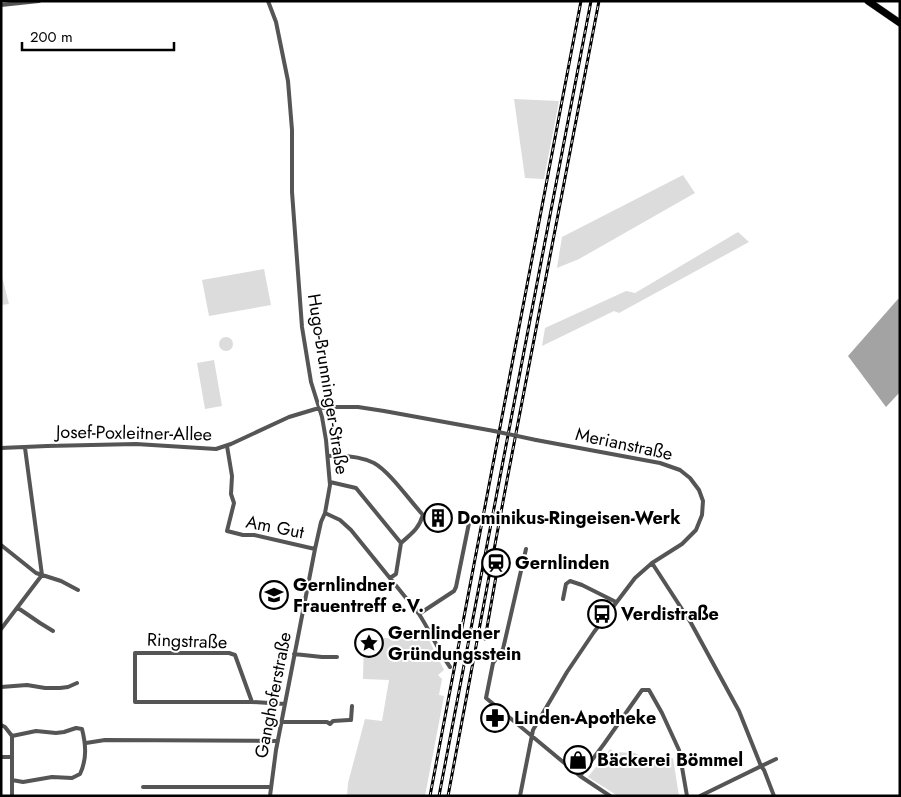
<svg xmlns="http://www.w3.org/2000/svg" width="901" height="797" viewBox="0 0 901 797" font-family="Jost,sans-serif">
<style>
.green{fill:#dcdcdc}
.water{fill:#a3a3a3}
.lines{fill:none;stroke-linecap:round;stroke-linejoin:round}
.trunk-casing{stroke:#dbdbdb;stroke-width:8}
.minor{stroke:#555;stroke-width:4}
.trunk{stroke:#000;stroke-width:7}
.rail-casing{stroke:#000;stroke-width:3}
.rail{stroke:#fff;stroke-width:1;stroke-dasharray:4;stroke-linecap:butt}
.minor-bridge{stroke:#555;stroke-width:4}
.labels{text-anchor:middle;dominant-baseline:central;stroke-width:4;stroke-linejoin:round;paint-order:stroke}
.street-label{font-size:18px;fill:#000;stroke:#fff}
.poi-label{font-size:18px;font-weight:bold;fill:#000;stroke:#fff;text-anchor:start}
</style>
<rect width="100%" height="100%" fill="#fff"/>
<!-- green -->
<path class="green" d="M 514,99 L 559,101 L 544,179 L 525,178 Z
M 683,175 L 695,193 L 579,259 L 557,268 L 562,237 Z
M 738,232 L 749,242 L 619,313 L 614,311 L 542,346 L 545,328 L 626,291 L 635,293 Z
M 264,269 L 271,305 L 209,316 L 202,280 Z
M 1,273 L 9,304 L 1,305 Z
M219 344a7 7 0 1 1 14 0a7 7 0 1 1-14 0Z
M 214,360 L 222,406 L 205,409 L 197,363 Z
M 422,629 L 424,630 L 444,670 L 438,675 L 442,679 L 439,695 L 444,696 L 425,796 L 347,796 L 348,783 L 365,719 L 382,721 L 389,680 L 363,679 L 364,637 L 407,639 L 408,640 Z
M 610,749 L 614,752 L 635,753 L 643,758 L 673,758 L 679,796 L 618,796 L 588,777 Z"/>
<!-- water -->
<path class="water" d="M 898,299 L 900,300 L 900,392 L 886,407 L 848,356 Z"/>
<g class="lines">
<defs>
<path id="trunk" d="M 868,1 L 900,23"/>
</defs>
<!-- trunk casing -->
<use href="#trunk" class="trunk-casing"/>
<!-- minor -->
<path class="minor" d="M 268,1 L 276,22 L 288,81 L 292,130 L 292,192 L 302,327 L 311,382 L 322,417 L 326,440 L 330,485 L 325,513 L 321,522 L 315,549 L 290,678 L 276,750 L 270,796
M 1,5 L 39,1
M 227,446 L 232,476 L 231,494 L 234,503 L 227,531 L 243,535 L 254,535 L 315,549
M 1,448 L 47,446 L 136,444 L 216,449 L 231,444 L 289,417 L 319,408 L 336,407 L 358,407 L 384,411 L 494,431
M 328,456 C 344,455 360,456 374,463 C 390,472 410,501 423,515 C 418,530 412,533 401,543
M 330,482 L 356,488 L 401,543 L 396,574 L 390,578
M 325,513 L 340,520 L 351,530 L 419,614 C 430,631 438,650 450,667
M 1,545 L 36,573 L 61,581 L 78,590
M 526,549 L 503,649 L 493,663 L 486,698 L 580,776 L 610,796
M 652,563 L 691,623 L 739,711 L 761,766 L 764,770 L 774,796
M 563,599 L 566,584 L 570,581 L 582,585 L 616,602
M 18,608 L 40,623 L 53,631
M 419,614 L 454,591 L 456,587 L 469,523 L 468,517
M 1,629 L 42,575 L 25,448
M 294,654 L 322,657 L 337,657
M 1,687 L 27,685 L 45,688 L 60,688 L 68,687 L 77,683
M 252,702 L 235,655 L 229,653 L 135,653 L 135,702 L 252,702 L 285,704
M 281,722 L 327,722 L 330,724 L 333,721 L 349,720 L 351,720 L 352,706
M 1,725 L 5,727 L 12,736 L 12,796
M 86,743 L 105,740 L 278,741
M 1,757 L 12,757
M 580,776 L 604,744 L 642,690 L 649,690 L 662,713 L 679,750 L 687,796
M 12,780 L 23,782 L 52,777 L 72,778 L 80,774 C 87,759 86,745 82,729 L 76,728 L 64,732 L 56,733 L 36,731 L 12,736
M 143,787 L 270,787
M 520,796 L 533,730 L 567,672 L 594,632 L 635,578 L 652,563 L 682,544 L 696,530 L 702,515 L 703,501 L 699,490 L 690,478 L 680,470 L 660,463 L 536,440
M 700,796 L 776,759"/>
<!-- trunk -->
<use href="#trunk" class="trunk"/>
<defs>
<path id="rail" d="M 485,639 L 498,565
M 430,796 L 581,1
M 439,796 L 591,1
M 448,796 L 508,475 L 599,1"/>
</defs>
<!-- rail casing -->
<use href="#rail" class="rail-casing"/>
<!-- rail -->
<use href="#rail" class="rail"/>
<!-- minor-bridge -->
<path class="minor-bridge" d="M 494,431 L 536,440"/>
</g>
<!-- icons -->
<defs>
<symbol id="building-ring" viewBox="-11 -11 22 22"><circle r="9.5" fill="#fff" stroke="#000" stroke-width="1.5"/><path d="M-4-6H4V6H1V3H-1V6H-4ZM-2.5-4.3h1.7v1.8h-1.7ZM.8-4.3h1.7v1.8H.8ZM-2.5-1h1.7V.8h-1.7ZM.8-1h1.7V.8H.8Z" fill="#000"/></symbol>
<symbol id="station-ring" viewBox="-11 -11 22 22"><circle r="9.5" fill="#fff" stroke="#000" stroke-width="1.5"/><path d="M-3-6H3Q5-6 5-4V2Q5 4 3 4L4.5 6H3L1.5 4h-3L-3 6H-4.5L-3 4Q-5 4-5 2V-4Q-5-6-3-6ZM-3.5-4v3h7v-3ZM-3.5 1v1.5H-2V1ZM2 1v1.5H3.5V1Z" fill="#000"/></symbol>
<symbol id="school-ring" viewBox="-11 -11 22 22"><circle r="9.5" fill="#fff" stroke="#000" stroke-width="1.5"/><path d="M0-5L7-2L0 1L-7-2ZM-4 1L0 2.5L4 1V4Q0 6-4 4Z" fill="#000"/></symbol>
<symbol id="bus-ring" viewBox="-11 -11 22 22"><circle r="9.5" fill="#fff" stroke="#000" stroke-width="1.5"/><path d="M-5-6H5V4H4V6H2V4H-2V6H-4V4H-5ZM-3.5-4V0h7V-4ZM-3.5 1.2v1.5H-2V1.2ZM2 1.2v1.5H3.5V1.2Z" fill="#000"/></symbol>
<symbol id="sight-ring" viewBox="-11 -11 22 22"><circle r="9.5" fill="#fff" stroke="#000" stroke-width="1.5"/><path d="M0-6L1.8-2.2L6-1.7L2.9 1.2L3.7 5.4L0 3.3L-3.7 5.4L-2.9 1.2L-6-1.7L-1.8-2.2Z" fill="#000"/></symbol>
<symbol id="pharmacy-ring" viewBox="-11 -11 22 22"><circle r="9.5" fill="#fff" stroke="#000" stroke-width="1.5"/><path d="M-2-6h4v4h4v4h-4v4h-4v-4h-4v-4h4Z" fill="#000"/></symbol>
<symbol id="shop-ring" viewBox="-11 -11 22 22"><circle r="9.5" fill="#fff" stroke="#000" stroke-width="1.5"/><path d="M-5-2.5h2.3a2.7 3.5 0 0 1 5.4 0H5L5.5 6h-11ZM-1.5-2.5h3a1.5 2.3 0 0 0-3 0Z" fill="#000"/></symbol>
</defs>
<g fill-rule="evenodd">
<use href="#building-ring" x="422" y="502" width="32" height="32"/>
<use href="#station-ring" x="480" y="547" width="32" height="32"/>
<use href="#school-ring" x="258" y="579" width="32" height="32"/>
<use href="#bus-ring" x="586" y="598" width="32" height="32"/>
<use href="#sight-ring" x="353" y="627" width="32" height="32"/>
<use href="#pharmacy-ring" x="479" y="702" width="32" height="32"/>
<use href="#shop-ring" x="562" y="744" width="32" height="32"/>
</g>
<g class="labels">
<!-- street labels -->
<g class="street-label">
<text transform="translate(328 384) rotate(81)">Hugo-Brunninger-Straße</text>
<text transform="translate(134 433) rotate(1)">Josef-Poxleitner-Allee</text>
<text transform="translate(624 444) rotate(12)">Merianstraße</text>
<text transform="translate(275 527) rotate(11)">Am Gut</text>
<text transform="translate(187 641) rotate(2)">Ringstraße</text>
<text transform="translate(273 695) rotate(-79)">Ganghoferstraße</text>
</g>
<!-- poi labels -->
<g class="poi-label">
<text x="457" y="518">Dominikus-Ringeisen-Werk</text>
<text x="515" y="563">Gernlinden</text>
<text x="293" y="585">Gernlindner<tspan x="293" dy="21">Frauentreff e.V.</tspan></text>
<text x="621" y="614">Verdistraße</text>
<text x="388" y="633">Gernlindener<tspan x="388" dy="21">Gründungsstein</tspan></text>
<text x="514" y="718">Linden-Apotheke</text>
<text x="597" y="760">Bäckerei Bömmel</text>
</g>
</g>
<!-- border -->
<rect width="901" height="797" fill="none" stroke="#000000" stroke-width="5"/>
<!-- scale -->
<path d="M22 42v8h152v-8" fill="none" stroke="#000000" stroke-width="2.5"/>
<text x="30" y="42" font-size="15" fill="#000000" stroke="#ffffff" stroke-width="4" paint-order="stroke">200 m</text>
</svg>
